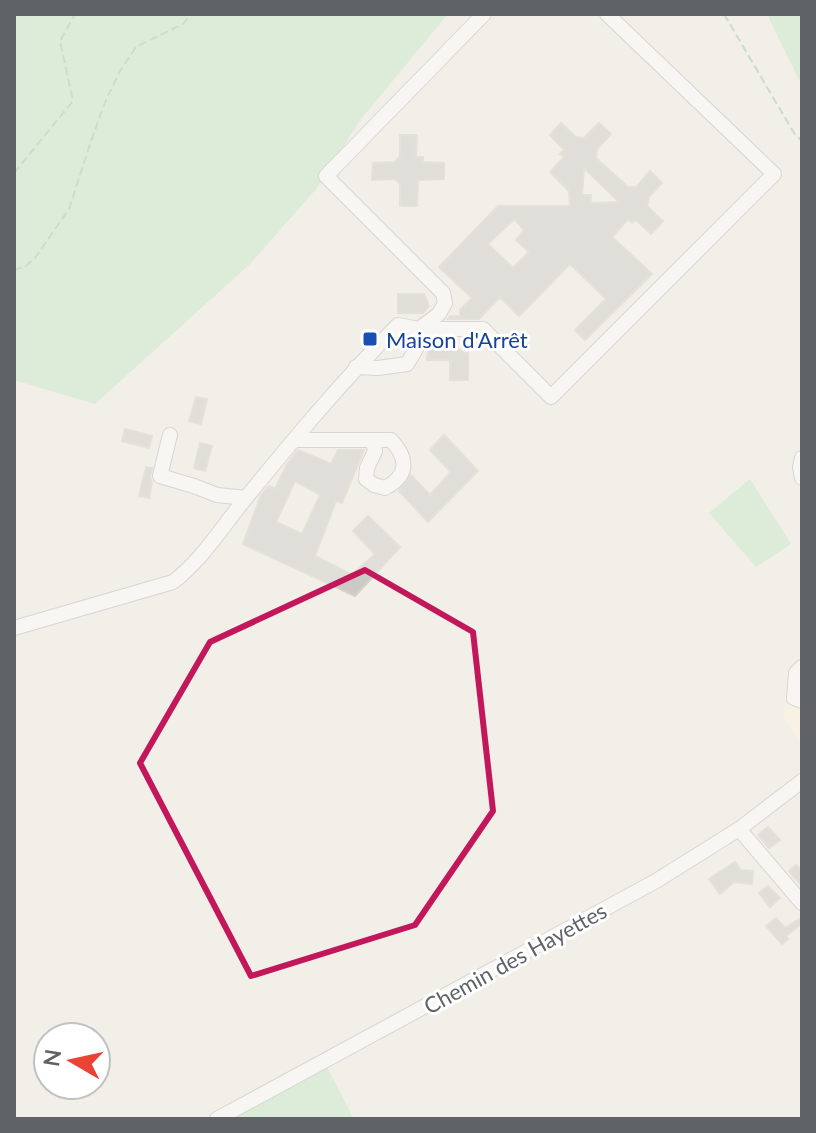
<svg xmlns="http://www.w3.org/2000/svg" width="816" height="1133" viewBox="0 0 816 1133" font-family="Lato,sans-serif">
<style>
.commercial{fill:#fef7e0}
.green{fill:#c5e8c5}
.building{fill:#cccac5;stroke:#d6d1c6;stroke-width:2;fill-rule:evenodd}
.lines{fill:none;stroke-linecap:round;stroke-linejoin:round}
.minor-casing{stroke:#b5b8bc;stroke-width:16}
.path{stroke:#9cc7a9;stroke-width:2;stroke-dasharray:8 4;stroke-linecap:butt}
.minor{stroke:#fff;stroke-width:14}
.marked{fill:none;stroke:#c2185b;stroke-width:6;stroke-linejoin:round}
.transit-dot{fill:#1a4fb4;stroke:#fff;stroke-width:3}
.labels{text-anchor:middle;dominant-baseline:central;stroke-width:6;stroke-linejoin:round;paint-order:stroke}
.transit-label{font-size:22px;fill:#164399;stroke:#fff;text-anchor:start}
.street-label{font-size:22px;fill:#5f6368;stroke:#fff}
</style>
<rect width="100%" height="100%" fill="#f1efe8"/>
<!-- commercial -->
<path class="commercial" d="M 802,660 L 802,746 L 784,717 L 787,675 Z"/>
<!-- green -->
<path class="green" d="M 14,14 L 448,14 L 361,119 L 317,188 L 250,264 L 95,404 L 14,380 Z
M 767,14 L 802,14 L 802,86 Z
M 750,479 L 791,544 L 756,567 L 709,513 Z
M 327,1067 L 354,1119 L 230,1119 Z"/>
<!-- building -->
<path class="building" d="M 561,123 L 576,137 L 584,138 L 599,123 L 611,134 L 597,149 L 596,158 L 628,187 L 636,187 L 650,171 L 662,183 L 649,197 L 647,206 L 663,221 L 651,234 L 636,220 L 632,223 L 628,219 L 612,237 L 652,274 L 585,340 L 575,330 L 606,299 L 570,264 L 519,316 L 500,297 L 479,319 L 448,319 L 450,316 L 460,316 L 460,310 L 472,298 L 439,267 L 498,206 L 570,206 L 569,191 L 550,172 L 564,157 L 560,154 L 564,150 L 550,135 ZM 584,168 L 611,194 L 619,202 L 591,203 L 591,195 L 582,195 ZM 514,219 L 524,230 L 516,240 L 529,252 L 513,268 L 488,244 Z
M 400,135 L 417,135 L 416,157 L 423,157 L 423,162 L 444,163 L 444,179 L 418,180 L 417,206 L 400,206 L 400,184 L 395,179 L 372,180 L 373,163 L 395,162 L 400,156 Z
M 398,294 L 424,294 L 429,306 L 423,313 L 398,313 Z
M 429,339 L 455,339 L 455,346 L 464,353 L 468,353 L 468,380 L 450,380 L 450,360 L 427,360 Z
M 196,397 L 207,399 L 201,424 L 189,421 Z
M 125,429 L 152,436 L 149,448 L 122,441 Z
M 444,435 L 478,471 L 428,522 L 399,491 L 411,475 L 430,495 L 451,472 L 430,450 Z
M 200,443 L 212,446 L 205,471 L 194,468 Z
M 298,450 L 331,464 L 338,450 L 364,450 L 342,503 L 336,501 L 315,556 L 352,575 L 375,554 L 353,531 L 368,516 L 400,547 L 355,596 L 243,544 L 261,495 L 269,486 L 275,489 L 287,464 ZM 295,481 L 320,495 L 302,534 L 276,522 Z
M 146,467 L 152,468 L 150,478 L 152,482 L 149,498 L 139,496 Z
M 768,827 L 780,840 L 769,848 L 758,835 Z
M 735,862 L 741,870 L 753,871 L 752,884 L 734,882 L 720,894 L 709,879 Z
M 796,865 L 802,871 L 802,886 L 789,871 Z
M 768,886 L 780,898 L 770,907 L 759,893 Z
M 776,918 L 785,928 L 799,919 L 802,923 L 786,936 L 788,939 L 782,944 L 766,926 Z"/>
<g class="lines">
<defs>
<path id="minor" d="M 419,329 L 483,329 L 551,397 L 774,174 L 607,14
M 419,329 L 439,314 L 445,303 L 443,293 L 326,176 L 484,14
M 170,435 L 160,476 L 194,486 L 217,495 L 246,498
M 296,440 L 391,440 C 409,459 408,476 385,488 L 374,485 L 366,479 L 367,468 L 375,451 L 373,440
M 802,458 L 800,467 L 802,478
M 14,628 L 173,582 C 202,560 222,527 245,499 C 294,439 343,380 398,325 L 419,329 L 419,344 L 407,364 L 378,368 L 356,367
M 802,667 L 796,673 L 794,698 L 802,701
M 739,829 L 802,903
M 217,1119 L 656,881 L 739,829 L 802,781"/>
</defs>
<!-- minor casing -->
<use href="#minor" class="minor-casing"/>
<!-- path -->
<path class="path" d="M 724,14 L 794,133 L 802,141
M 14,173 L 73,101 L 60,41 L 75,14
M 14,270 L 26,266 L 35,258 L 69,209 L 91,141 L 106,100 L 120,71 L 136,47 L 183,24 L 191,14"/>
<!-- minor -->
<use href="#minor" class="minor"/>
</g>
<!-- marked area -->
<path d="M0 0H816V1133H0ZM 365,570 L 473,632 L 493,811 L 415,925 L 251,976 L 140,763 L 210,642 Z" fill="#f1efe8" fill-opacity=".55" fill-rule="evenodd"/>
<path class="marked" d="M 365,570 L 473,632 L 493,811 L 415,925 L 251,976 L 140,763 L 210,642 Z"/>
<!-- markers -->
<rect class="transit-dot" x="362" y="331" width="16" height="16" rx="4"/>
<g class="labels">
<!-- transit labels -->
<g class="transit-label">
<text x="386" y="339">Maison d'Arrêt</text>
</g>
<!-- street labels -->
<g class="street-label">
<text transform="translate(515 958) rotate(-29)">Chemin des Hayettes</text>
</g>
</g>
<!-- border -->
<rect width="816" height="1133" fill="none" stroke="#5f6368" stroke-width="32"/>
<!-- north arrow -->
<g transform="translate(72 1061) rotate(279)"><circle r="38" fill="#ffffff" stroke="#bfc1c3" stroke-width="2"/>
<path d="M0-6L14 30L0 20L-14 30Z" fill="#ea4335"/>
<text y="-12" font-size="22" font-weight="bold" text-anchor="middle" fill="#5f6368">N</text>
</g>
</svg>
